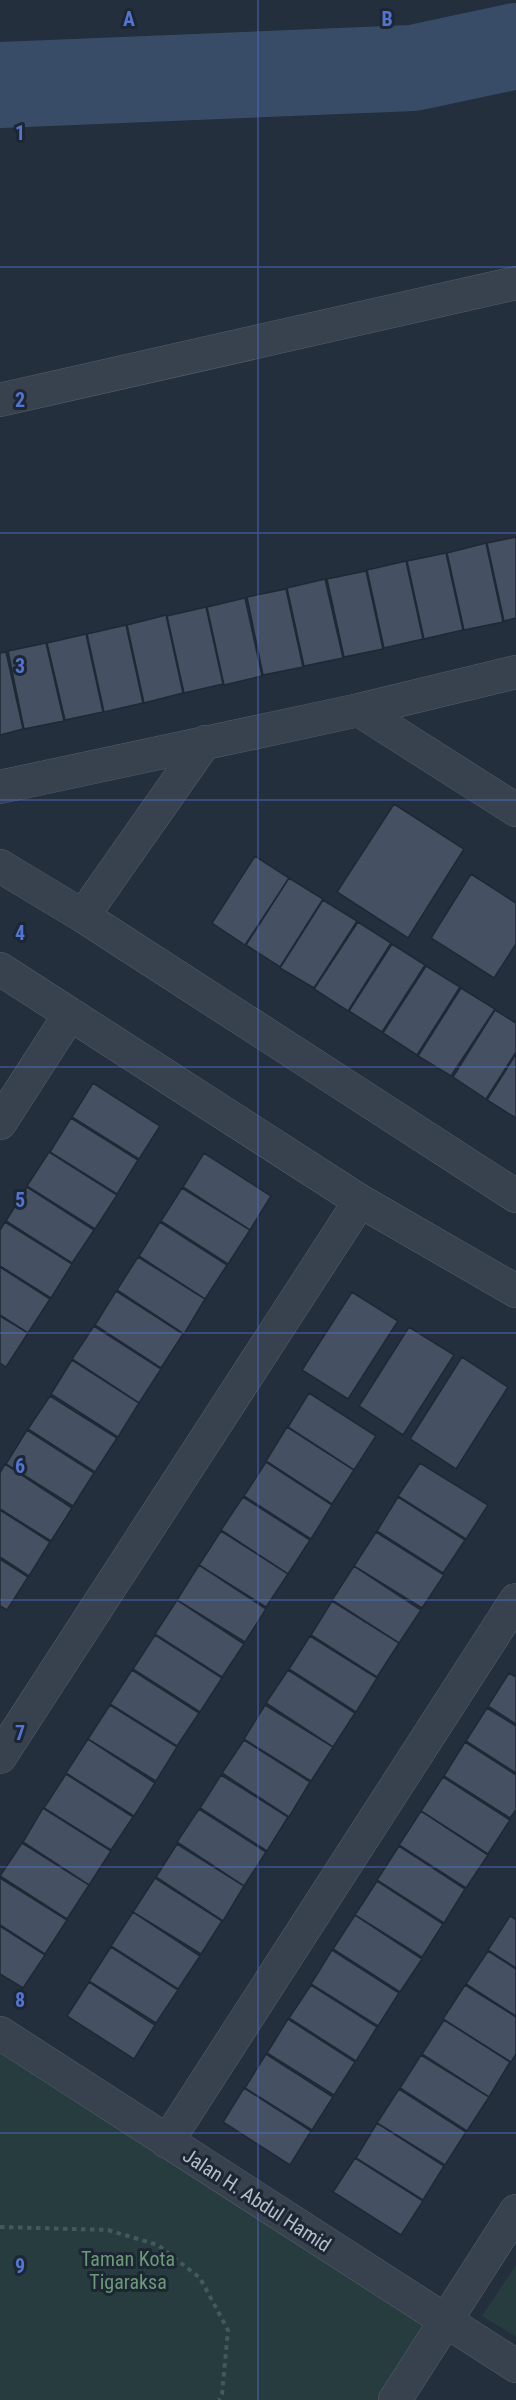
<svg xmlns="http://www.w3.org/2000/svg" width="516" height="2400" viewBox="0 0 516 2400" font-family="'Roboto Condensed',sans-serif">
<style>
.green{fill:#263c3f}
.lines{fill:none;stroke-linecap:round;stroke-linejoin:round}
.river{stroke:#394c67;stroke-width:86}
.building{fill:#455162;stroke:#1f2835;stroke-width:1.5}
.street-casing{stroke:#565f6c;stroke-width:34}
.path{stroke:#44595c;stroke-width:4;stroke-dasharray:4.5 4.5;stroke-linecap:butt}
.street{stroke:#38414e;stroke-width:33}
.grid{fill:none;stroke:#5274d3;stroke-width:1.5;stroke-opacity:0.55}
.labels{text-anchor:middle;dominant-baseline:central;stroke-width:6;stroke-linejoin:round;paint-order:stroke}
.street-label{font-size:20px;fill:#b4bcc9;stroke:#1d2633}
.park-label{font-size:20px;fill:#6b9a76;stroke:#1d2633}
.grid-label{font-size:20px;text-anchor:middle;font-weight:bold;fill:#5274d3;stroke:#1d2633;stroke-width:6;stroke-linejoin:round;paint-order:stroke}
</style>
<rect width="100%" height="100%" fill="#242f3e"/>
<!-- green -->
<path class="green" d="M 0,2034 L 435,2317 L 381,2400 L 0,2400 Z
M 516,2265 L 516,2337 L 482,2316 Z"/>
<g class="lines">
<!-- river -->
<path class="river" d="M 0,85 L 413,68 L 516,46"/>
</g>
<!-- building -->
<path class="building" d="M 516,537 L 516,618 L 504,621 L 487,543 Z
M 486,543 L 503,622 L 464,630 L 447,553 Z
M 446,553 L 463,630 L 424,639 L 407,561 Z
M 406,561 L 423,639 L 384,648 L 367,570 Z
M 366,571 L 383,649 L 344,657 L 327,579 Z
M 325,579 L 343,658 L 304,666 L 287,588 Z
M 286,589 L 303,667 L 263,675 L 247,597 Z
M 245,598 L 262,676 L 224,685 L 207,607 Z
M 206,607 L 223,684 L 184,693 L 167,616 Z
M 166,615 L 183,693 L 144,703 L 127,625 Z
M 126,625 L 143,703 L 104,712 L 87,634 Z
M 86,634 L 103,712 L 65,720 L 47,643 Z
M 46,643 L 64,721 L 24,729 L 8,651 Z
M 6,652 L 23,729 L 0,735 L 0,653 Z
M 394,804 L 464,849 L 408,938 L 337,892 Z
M 255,856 L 289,878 L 245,945 L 212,923 Z
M 471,874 L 516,903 L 516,944 L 494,978 L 431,938 Z
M 289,878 L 323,899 L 280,967 L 246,945 Z
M 323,900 L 357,921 L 314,988 L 280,968 Z
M 358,922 L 391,943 L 348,1011 L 314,989 Z
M 392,944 L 425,965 L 382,1032 L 349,1011 Z
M 426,966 L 460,987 L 417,1055 L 383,1033 Z
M 461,988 L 495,1009 L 451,1076 L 418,1056 Z
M 495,1010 L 516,1023 L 516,1052 L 486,1099 L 453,1077 Z
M 516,1054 L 516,1118 L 487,1100 Z
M 93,1083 L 160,1126 L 139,1159 L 72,1117 Z
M 71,1118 L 138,1160 L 117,1194 L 50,1152 Z
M 49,1152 L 117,1195 L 95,1229 L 27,1186 Z
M 204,1153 L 271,1196 L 250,1230 L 183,1187 Z
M 27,1187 L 94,1230 L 72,1263 L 6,1221 Z
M 182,1188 L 250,1230 L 228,1264 L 161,1221 Z
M 5,1222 L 72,1264 L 51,1298 L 0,1266 L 0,1230 Z
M 160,1222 L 227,1265 L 205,1299 L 139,1256 Z
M 138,1257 L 205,1299 L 184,1334 L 117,1290 Z
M 0,1267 L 50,1299 L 28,1333 L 0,1315 Z
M 116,1291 L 183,1334 L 161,1368 L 95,1325 Z
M 352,1292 L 398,1321 L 348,1399 L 302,1370 Z
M 0,1316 L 28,1333 L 6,1367 L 0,1363 Z
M 94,1326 L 161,1369 L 139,1403 L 72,1359 Z
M 409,1327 L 454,1355 L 403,1435 L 359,1406 Z
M 462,1357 L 508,1387 L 456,1469 L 410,1439 Z
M 72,1360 L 139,1403 L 118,1437 L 51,1394 Z
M 309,1393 L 376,1436 L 354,1470 L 288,1427 Z
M 50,1396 L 117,1438 L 95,1472 L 28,1429 Z
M 287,1427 L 354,1470 L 332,1504 L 266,1461 Z
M 27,1430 L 94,1473 L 73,1506 L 6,1464 Z
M 266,1462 L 332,1505 L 311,1539 L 244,1496 Z
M 420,1463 L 488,1505 L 466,1539 L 398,1496 Z
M 5,1464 L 72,1508 L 51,1541 L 0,1509 L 0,1473 Z
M 243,1497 L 310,1540 L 288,1574 L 221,1530 Z
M 398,1497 L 465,1540 L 443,1573 L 377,1531 Z
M 0,1510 L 50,1542 L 29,1576 L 0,1557 Z
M 221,1531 L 288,1574 L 266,1607 L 199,1565 Z
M 376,1532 L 444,1575 L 422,1608 L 354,1566 Z
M 0,1559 L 28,1577 L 7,1610 L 0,1606 Z
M 199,1565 L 266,1609 L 245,1642 L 177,1600 Z
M 354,1566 L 421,1610 L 399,1643 L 332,1600 Z
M 177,1600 L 244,1644 L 222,1677 L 155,1634 Z
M 332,1601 L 399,1643 L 377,1677 L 311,1635 Z
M 155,1635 L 222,1678 L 200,1712 L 133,1669 Z
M 310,1636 L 377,1678 L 356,1712 L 289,1669 Z
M 132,1670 L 199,1713 L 177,1746 L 110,1704 Z
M 288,1670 L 355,1713 L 333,1747 L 266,1703 Z
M 509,1673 L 516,1677 L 516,1724 L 488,1706 Z
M 110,1705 L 177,1747 L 156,1781 L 88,1739 Z
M 265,1705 L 333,1747 L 311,1781 L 244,1739 Z
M 487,1708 L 516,1726 L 516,1773 L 466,1741 Z
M 88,1739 L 155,1783 L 134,1816 L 66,1773 Z
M 244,1740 L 310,1782 L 289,1817 L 222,1773 Z
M 465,1742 L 516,1775 L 516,1810 L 510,1818 L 444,1776 Z
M 66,1774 L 133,1817 L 111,1850 L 44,1808 Z
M 221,1775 L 288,1817 L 267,1851 L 200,1808 Z
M 443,1777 L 510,1820 L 488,1854 L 421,1811 Z
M 43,1808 L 111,1851 L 89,1885 L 23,1842 Z
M 199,1809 L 266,1852 L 244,1886 L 177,1842 Z
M 421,1811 L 488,1855 L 466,1888 L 399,1845 Z
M 22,1843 L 89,1885 L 67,1919 L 0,1876 Z
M 177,1844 L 244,1886 L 223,1921 L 156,1877 Z
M 399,1846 L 465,1889 L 444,1923 L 377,1880 Z
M 0,1878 L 67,1920 L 45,1954 L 0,1925 Z
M 155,1878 L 222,1921 L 201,1954 L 133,1912 Z
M 377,1881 L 443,1924 L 422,1957 L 355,1915 Z
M 133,1912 L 200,1956 L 178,1989 L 111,1946 Z
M 355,1915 L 422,1959 L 400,1992 L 333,1949 Z
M 510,1916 L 516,1920 L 516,1968 L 488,1950 Z
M 0,1926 L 45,1955 L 23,1988 L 0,1974 Z
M 111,1947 L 178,1990 L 156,2023 L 89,1981 Z
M 332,1950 L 399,1993 L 378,2026 L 311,1984 Z
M 488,1951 L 516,1969 L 516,2016 L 466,1984 Z
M 89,1982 L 155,2025 L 134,2059 L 67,2016 Z
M 311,1985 L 377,2027 L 356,2061 L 289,2018 Z
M 465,1985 L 516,2017 L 516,2054 L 511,2062 L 443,2019 Z
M 288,2019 L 355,2062 L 334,2095 L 267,2053 Z
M 444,2020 L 510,2062 L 489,2097 L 422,2054 Z
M 266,2054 L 333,2097 L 312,2130 L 245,2088 Z
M 421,2055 L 489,2097 L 467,2131 L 400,2088 Z
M 244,2088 L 311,2131 L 290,2165 L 223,2122 Z
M 399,2089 L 466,2132 L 445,2165 L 377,2123 Z
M 377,2123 L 444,2166 L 423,2200 L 356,2158 Z
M 355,2158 L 423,2201 L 401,2235 L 333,2192 Z"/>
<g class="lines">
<defs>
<path id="street" d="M 0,400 L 516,283
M 359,710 L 516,810
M 0,787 L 359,710 L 516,672
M 0,866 L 83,916 L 516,1196
M 83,916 L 205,742
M 0,969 L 360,1201 L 516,1291
M 0,1123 L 70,1014
M 0,1757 L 360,1201
M 0,2033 L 516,2366
M 167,2142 L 516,1600
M 395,2400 L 516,2211"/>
</defs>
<!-- street casing -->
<use href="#street" class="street-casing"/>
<!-- path -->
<path class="path" d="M 0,2227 L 108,2230 L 158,2245 L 200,2278 L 228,2330 L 222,2394 L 219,2400"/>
<!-- street -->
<use href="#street" class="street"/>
</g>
<!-- grid -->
<path class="grid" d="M 258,0 L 258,2400M 0,267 L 516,267M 0,533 L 516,533M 0,800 L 516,800M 0,1067 L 516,1067M 0,1333 L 516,1333M 0,1600 L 516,1600M 0,1867 L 516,1867M 0,2133 L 516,2133"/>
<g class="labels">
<!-- street labels -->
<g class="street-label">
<text transform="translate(257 2200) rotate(33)">Jalan H. Abdul Hamid</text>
</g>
<!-- park labels -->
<g class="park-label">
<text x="128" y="2259">Taman Kota<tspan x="128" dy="23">Tigaraksa</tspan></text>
</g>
</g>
<g class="grid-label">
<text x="129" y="26">A</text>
<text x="387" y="26">B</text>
<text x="20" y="140">1</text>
<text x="20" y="407">2</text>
<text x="20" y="673">3</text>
<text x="20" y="940">4</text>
<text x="20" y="1207">5</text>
<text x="20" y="1473">6</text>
<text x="20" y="1740">7</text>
<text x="20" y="2007">8</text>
<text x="20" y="2273">9</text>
</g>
</svg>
